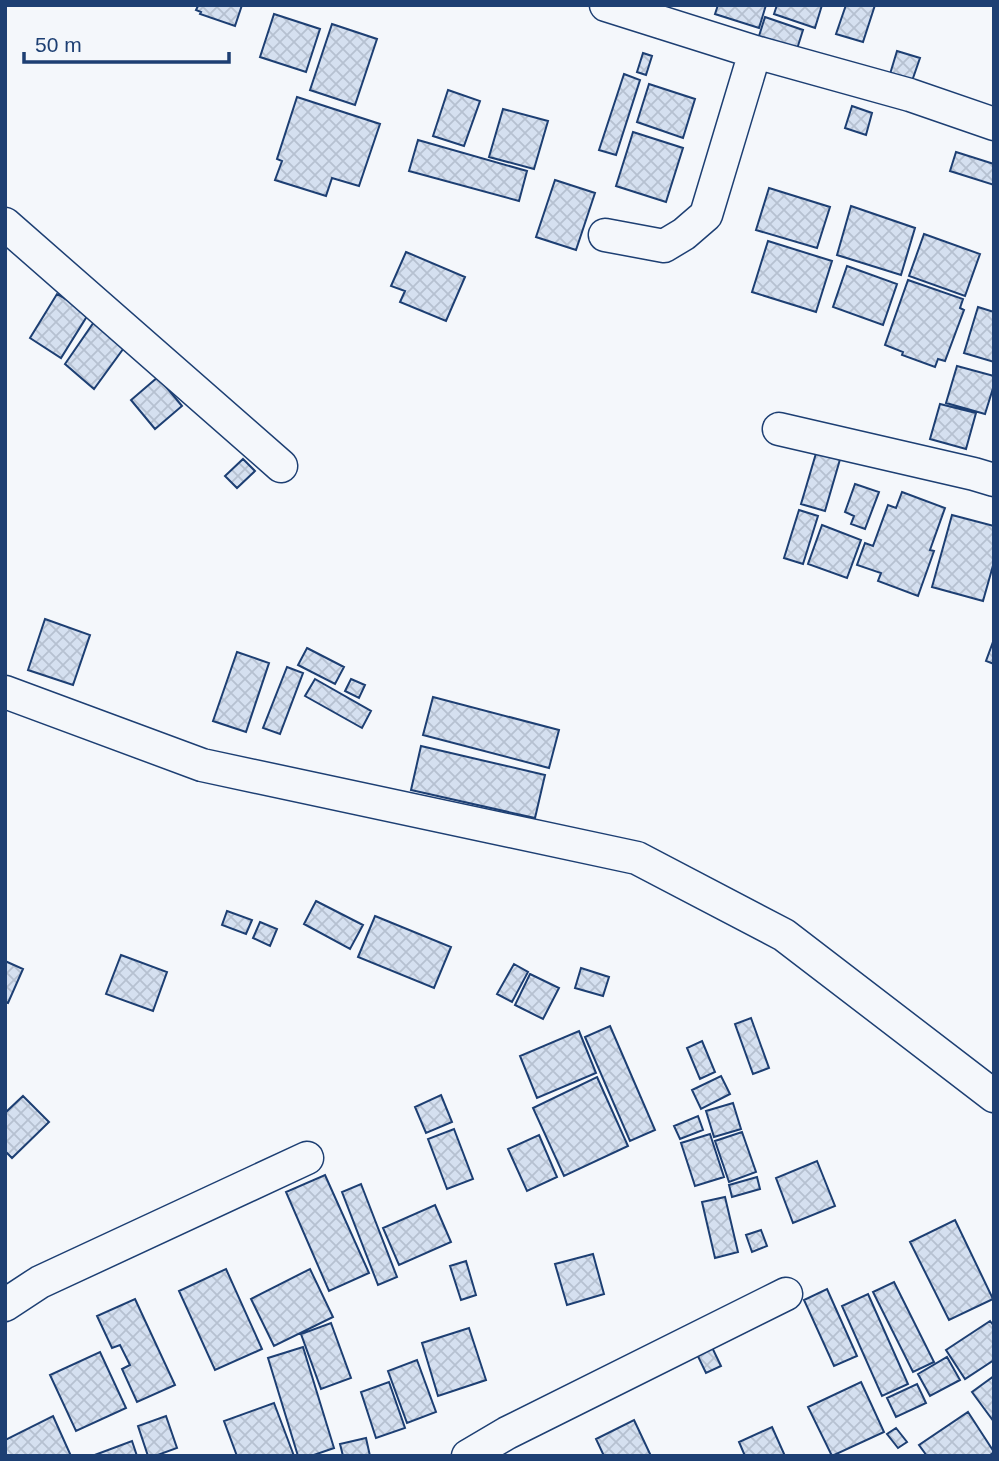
<svg xmlns="http://www.w3.org/2000/svg" width="999" height="1461" viewBox="0 0 999 1461" font-family="Arial,sans-serif">
<style>
.building{fill:url(#building-cross-hatch);stroke:#1d3f73;stroke-width:2}
.lines{fill:none;stroke-linecap:round;stroke-linejoin:round}
.minor-casing{stroke:#1d3f73;stroke-width:35}
.minor{stroke:#f4f7fb;stroke-width:32}
</style>
<defs>
<pattern id="building-cross-hatch" width="8" height="8" patternUnits="userSpaceOnUse" patternTransform="scale(1.75)"><rect width="8" height="8" fill="#d5e0f0"/><path d="M0 0l8 8M0 8l8-8" fill="none" stroke="#b6c1d1"/></pattern>
</defs>
<rect width="100%" height="100%" fill="#f4f7fb"/>
<!-- building -->
<path class="building" d="M 196,5 L 242,5 L 235,26 L 200,14 L 201,12 L 196,10 L 198,6 Z
M 718,5 L 766,5 L 759,28 L 715,14 Z
M 777,5 L 822,5 L 815,28 L 774,14 Z
M 846,5 L 875,5 L 863,42 L 836,34 Z
M 274,14 L 320,29 L 306,72 L 260,57 Z
M 765,17 L 803,30 L 797,49 L 759,36 Z
M 332,24 L 377,39 L 355,105 L 310,90 Z
M 897,51 L 920,58 L 912,81 L 890,74 Z
M 643,53 L 652,56 L 646,75 L 637,72 Z
M 624,74 L 640,80 L 616,155 L 599,150 Z
M 649,84 L 695,99 L 683,138 L 637,122 Z
M 448,90 L 480,101 L 464,146 L 433,136 Z
M 297,97 L 380,124 L 359,186 L 332,178 L 326,196 L 275,180 L 282,161 L 277,159 Z
M 852,106 L 872,113 L 866,135 L 845,128 Z
M 503,109 L 548,121 L 534,169 L 489,157 Z
M 633,132 L 683,148 L 666,202 L 616,186 Z
M 418,140 L 527,171 L 519,201 L 409,171 Z
M 956,152 L 994,164 L 994,185 L 950,171 Z
M 555,180 L 595,193 L 576,250 L 536,237 Z
M 769,188 L 830,207 L 817,248 L 756,230 Z
M 851,206 L 915,228 L 901,275 L 837,255 Z
M 924,234 L 980,254 L 965,296 L 909,276 Z
M 768,241 L 832,261 L 816,312 L 752,292 Z
M 406,252 L 465,277 L 446,321 L 400,302 L 405,291 L 391,286 Z
M 847,266 L 897,284 L 883,325 L 833,307 Z
M 908,280 L 963,299 L 960,308 L 964,310 L 945,361 L 938,359 L 935,367 L 902,355 L 903,352 L 885,345 Z
M 57,294 L 89,313 L 61,358 L 30,338 Z
M 978,307 L 994,312 L 994,362 L 964,353 Z
M 94,322 L 126,345 L 94,389 L 65,364 Z
M 957,366 L 994,376 L 994,385 L 985,414 L 946,403 Z
M 158,377 L 182,406 L 155,429 L 131,400 Z
M 940,404 L 976,413 L 966,449 L 930,439 Z
M 817,450 L 841,456 L 825,511 L 801,504 Z
M 243,459 L 255,471 L 237,488 L 225,476 Z
M 855,484 L 879,492 L 865,529 L 851,524 L 854,516 L 845,512 Z
M 902,492 L 945,508 L 930,550 L 934,551 L 918,596 L 878,581 L 881,573 L 857,565 L 865,543 L 873,546 L 888,505 L 896,508 Z
M 799,510 L 818,516 L 803,564 L 784,558 Z
M 952,515 L 994,526 L 994,562 L 983,601 L 932,587 Z
M 822,525 L 861,540 L 847,578 L 808,564 Z
M 45,619 L 90,635 L 73,685 L 28,670 Z
M 994,639 L 994,664 L 986,661 Z
M 307,648 L 344,667 L 335,684 L 298,665 Z
M 237,652 L 269,663 L 246,732 L 213,721 Z
M 287,667 L 303,673 L 280,734 L 263,728 Z
M 315,679 L 371,711 L 362,728 L 305,696 Z
M 351,679 L 365,685 L 359,698 L 345,691 Z
M 433,697 L 559,730 L 549,768 L 423,735 Z
M 421,746 L 545,775 L 535,818 L 411,790 Z
M 316,901 L 363,925 L 350,949 L 304,924 Z
M 227,911 L 252,920 L 246,934 L 222,925 Z
M 375,916 L 451,947 L 434,988 L 358,957 Z
M 260,922 L 277,929 L 270,946 L 253,938 Z
M 121,955 L 167,972 L 153,1011 L 106,994 Z
M 5,961 L 23,969 L 8,1003 L 5,1002 Z
M 514,964 L 528,972 L 512,1002 L 497,994 Z
M 581,968 L 609,977 L 603,996 L 575,988 Z
M 530,974 L 559,988 L 543,1019 L 515,1005 Z
M 751,1018 L 769,1068 L 753,1074 L 735,1024 Z
M 610,1026 L 655,1130 L 630,1141 L 585,1037 Z
M 579,1031 L 596,1073 L 537,1098 L 520,1056 Z
M 702,1041 L 715,1072 L 700,1079 L 687,1048 Z
M 721,1076 L 730,1094 L 701,1109 L 692,1090 Z
M 597,1077 L 628,1146 L 564,1176 L 533,1108 Z
M 441,1095 L 452,1122 L 426,1133 L 415,1107 Z
M 23,1096 L 49,1122 L 12,1158 L 5,1151 L 5,1113 Z
M 733,1103 L 741,1129 L 714,1137 L 706,1111 Z
M 698,1116 L 703,1130 L 680,1139 L 674,1126 Z
M 454,1129 L 473,1179 L 447,1189 L 428,1139 Z
M 742,1132 L 756,1172 L 729,1182 L 715,1141 Z
M 710,1134 L 724,1177 L 695,1186 L 681,1143 Z
M 539,1135 L 557,1177 L 527,1191 L 508,1149 Z
M 817,1161 L 835,1206 L 793,1223 L 776,1178 Z
M 325,1175 L 369,1273 L 329,1291 L 286,1192 Z
M 757,1177 L 760,1189 L 732,1197 L 729,1185 Z
M 361,1184 L 397,1277 L 378,1285 L 342,1192 Z
M 725,1197 L 738,1252 L 715,1258 L 702,1202 Z
M 435,1205 L 451,1242 L 399,1265 L 383,1228 Z
M 955,1220 L 993,1299 L 949,1320 L 910,1242 Z
M 761,1230 L 767,1246 L 752,1252 L 746,1235 Z
M 593,1254 L 604,1294 L 567,1305 L 555,1264 Z
M 466,1261 L 476,1295 L 461,1300 L 450,1266 Z
M 226,1269 L 262,1349 L 215,1370 L 179,1291 Z
M 310,1269 L 333,1317 L 274,1346 L 251,1299 Z
M 894,1282 L 934,1362 L 913,1372 L 873,1292 Z
M 827,1289 L 857,1356 L 834,1366 L 804,1300 Z
M 868,1294 L 908,1384 L 882,1396 L 842,1306 Z
M 135,1299 L 175,1385 L 137,1402 L 122,1369 L 130,1365 L 120,1345 L 112,1348 L 97,1316 Z
M 990,1321 L 994,1326 L 994,1360 L 965,1379 L 946,1350 Z
M 331,1323 L 351,1378 L 321,1389 L 301,1334 Z
M 469,1328 L 486,1380 L 438,1396 L 422,1343 Z
M 708,1339 L 721,1366 L 706,1373 L 693,1346 Z
M 303,1347 L 334,1448 L 311,1456 L 298,1456 L 268,1358 Z
M 100,1352 L 126,1408 L 76,1431 L 50,1375 Z
M 947,1357 L 960,1380 L 930,1396 L 918,1374 Z
M 417,1360 L 436,1412 L 407,1423 L 388,1371 Z
M 994,1376 L 994,1422 L 972,1392 Z
M 389,1382 L 405,1428 L 376,1438 L 361,1392 Z
M 861,1382 L 884,1432 L 832,1456 L 808,1407 Z
M 917,1384 L 926,1403 L 896,1417 L 887,1398 Z
M 274,1403 L 294,1456 L 237,1456 L 224,1421 Z
M 968,1412 L 994,1452 L 989,1456 L 927,1456 L 919,1445 Z
M 53,1416 L 71,1456 L 5,1456 L 5,1440 Z
M 166,1416 L 177,1448 L 155,1456 L 148,1456 L 138,1426 Z
M 634,1420 L 651,1456 L 604,1456 L 596,1439 Z
M 772,1427 L 785,1456 L 745,1456 L 739,1442 Z
M 896,1428 L 907,1442 L 898,1448 L 887,1434 Z
M 366,1438 L 370,1456 L 343,1456 L 340,1444 Z
M 132,1441 L 137,1456 L 92,1456 Z"/>
<g class="lines">
<defs>
<path id="minor" d="M 606,5 L 755,52 L 910,95 L 994,124
M 5,224 L 281,466
M 605,235 L 664,246 L 684,234 L 706,215 L 755,52
M 779,429 L 974,474 L 994,480
M 5,692 L 202,765 L 637,858 L 784,935 L 994,1096
M 5,1305 L 40,1282 L 307,1158
M 468,1456 L 507,1433 L 786,1294"/>
</defs>
<!-- minor casing -->
<use href="#minor" class="minor-casing"/>
<!-- minor -->
<use href="#minor" class="minor"/>
</g>
<!-- border -->
<rect width="999" height="1461" fill="none" stroke="#1d3f73" stroke-width="14"/>
<!-- scale -->
<path d="M24 52v10h205v-10" fill="none" stroke="#1d3f73" stroke-width="3.5"/>
<text x="35" y="52" font-size="21" fill="#1d3f73" stroke="#f4f7fb" stroke-width="5" paint-order="stroke">50 m</text>
</svg>
